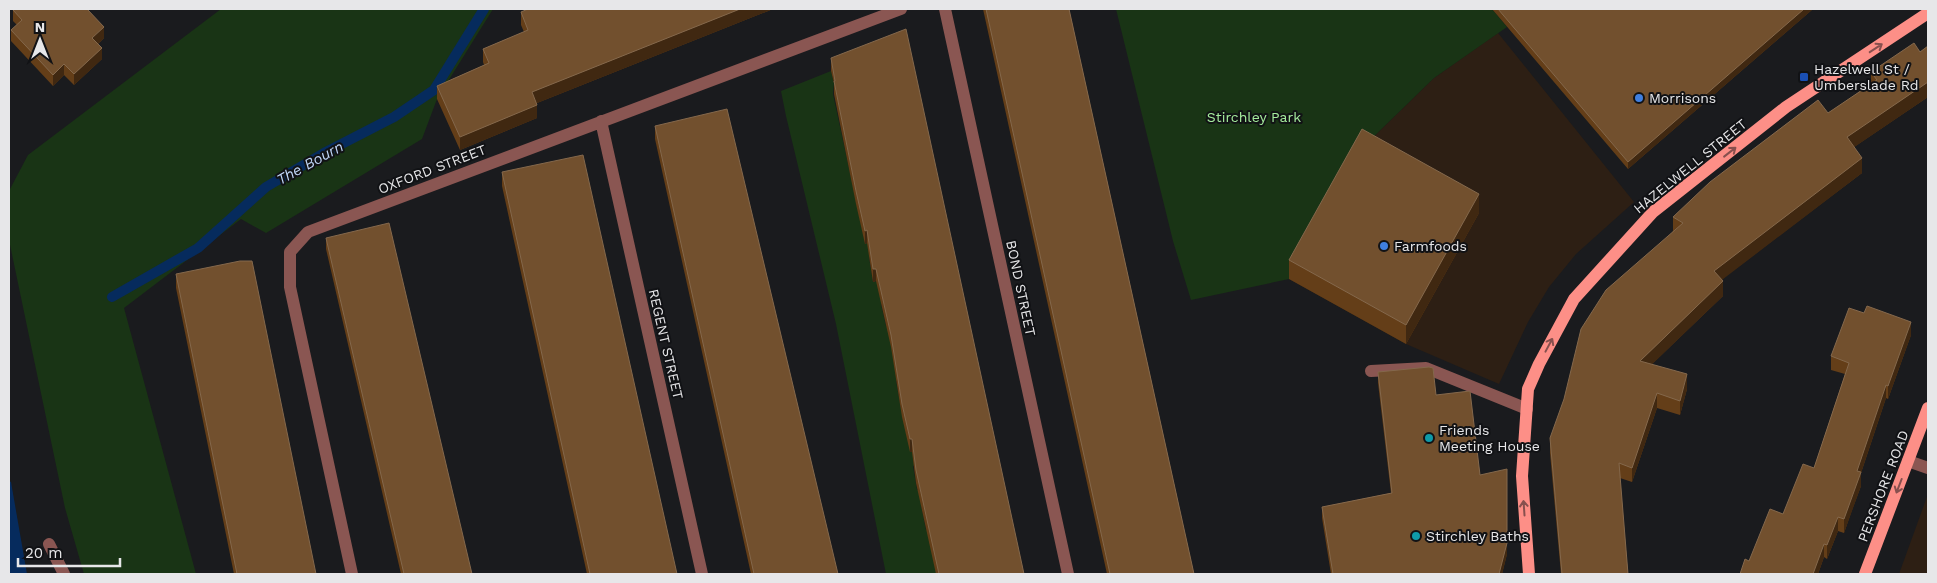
<svg xmlns="http://www.w3.org/2000/svg" width="1937" height="583" viewBox="0 0 1937 583" font-family="'Work Sans',sans-serif">
<style>
.commercial{fill:#2d1f14}
.green{fill:#193415}
.water{fill:#062b5d}
.lines{fill:none;stroke-linecap:round;stroke-linejoin:round}
.stream{stroke:#062b5d;stroke-width:10}
.service{stroke:#8a5652;stroke-width:12}
.minor{stroke:#8a5652;stroke-width:12}
.primary{stroke:#fd8f87;stroke-width:12}
.wall{fill:#643e18}
.shaded-wall{fill:#402811}
.building{fill:#72502e;stroke:#84684c}
.oneway{stroke:#87504e}
.transit-dot{fill:#1a4fb4;stroke:#111215;stroke-width:2}
.shop-dot{fill:#3f7fe0;stroke:#111215;stroke-width:2}
.culture-dot{fill:#0f9aa8;stroke:#111215;stroke-width:2}
.labels{text-anchor:middle;dominant-baseline:central;stroke-width:4;stroke-linejoin:round;paint-order:stroke}
.poi-label{font-size:14px;fill:#e7e7e9;stroke:#111215;text-anchor:start}
.park-label{font-size:14px;fill:#a5ec9d;stroke:#111215}
.street-label{font-size:14px;fill:#e7e7e9;stroke:#111215}
.water-label{font-size:15px;font-style:italic;fill:#c0d6f7;stroke:#111215}
</style>
<rect width="100%" height="100%" fill="#1a1b1e"/>
<!-- commercial -->
<path class="commercial" d="M 1498,33 L 1634,202 L 1576,254 L 1549,287 L 1528,322 L 1499,384 L 1406,344 L 1289,279 L 1362,148 L 1434,78 Z
M 1928,494 L 1928,574 L 1899,574 Z"/>
<!-- green -->
<path class="green" d="M 221,9 L 493,9 L 437,99 L 422,139 L 266,233 L 241,219 L 124,308 L 196,574 L 84,574 L 65,508 L 9,240 L 9,191 L 28,155 Z
M 1116,9 L 1492,9 L 1507,27 L 1434,78 L 1362,148 L 1289,279 L 1191,300 L 1173,241 Z
M 831,71 L 834,83 L 833,94 L 865,243 L 899,236 L 902,250 L 869,257 L 873,282 L 908,275 L 881,304 L 886,326 L 930,374 L 896,381 L 901,408 L 945,445 L 948,460 L 913,466 L 917,490 L 953,484 L 956,498 L 921,505 L 926,530 L 961,523 L 936,574 L 886,574 L 836,324 L 786,116 L 781,91 Z"/>
<!-- water -->
<path class="water" d="M 9,481 L 11,482 L 27,574 L 9,574 Z"/>
<g class="lines">
<!-- stream -->
<path class="stream" d="M 112,297 L 198,248 L 266,187 L 324,153 L 394,117 L 434,90 L 484,9"/>
<!-- service -->
<path class="service" d="M 1371,371 L 1426,368 L 1527,409
M 49,544 L 64,574"/>
<!-- minor -->
<path class="minor" d="M 945,9 L 1068,574
M 601,121 L 702,574
M 1908,461 L 1928,468
M 352,574 L 290,287 L 290,252 L 308,232 L 901,9"/>
<!-- primary -->
<path class="primary" d="M 1529,574 L 1522,476 L 1528,389 L 1539,364 L 1574,299 L 1653,212 L 1786,107 L 1928,13
M 1865,574 L 1928,408"/>
</g>
<!-- wall -->
<path class="wall" d="M 773,9 L 537,103 L 537,118 L 460,150 L 437,99 L 437,86 L 484,65 L 483,62 L 483,49 L 524,32 L 521,25 L 521,12 Z
M 983,9 L 1069,9 L 1194,574 L 1107,574 Z
M 1492,9 L 1813,9 L 1628,169 Z
M 13,10 L 104,38 L 98,44 L 102,59 L 74,85 L 64,75 L 53,86 L 11,41 L 11,30 L 17,25 L 13,21 Z
M 1928,46 L 1928,97 L 1854,147 L 1862,173 L 1722,279 L 1723,296 L 1652,364 L 1687,389 L 1680,415 L 1657,408 L 1632,482 L 1620,478 L 1628,574 L 1561,574 L 1550,453 L 1550,438 L 1673,231 L 1673,217 L 1871,84 L 1871,72 L 1920,52 Z
M 831,58 L 1024,574 L 936,574 L 916,483 L 912,452 L 910,452 L 902,417 L 891,347 L 876,281 L 873,282 L 867,243 L 865,244 L 856,204 L 834,94 L 834,83 L 831,71 Z
M 655,126 L 838,574 L 751,574 L 655,139 Z
M 502,172 L 677,574 L 587,574 L 502,186 Z
M 1479,213 L 1406,344 L 1289,279 L 1289,260 Z
M 326,238 L 472,574 L 401,574 L 326,249 Z
M 176,274 L 316,574 L 234,574 L 176,288 Z
M 1911,335 L 1888,399 L 1886,398 L 1861,473 L 1861,486 L 1852,510 L 1844,533 L 1838,531 L 1827,559 L 1824,557 L 1818,574 L 1740,574 L 1749,561 L 1783,514 L 1814,468 L 1845,374 L 1831,370 L 1831,356 Z
M 1378,372 L 1436,395 L 1480,475 L 1507,554 L 1502,574 L 1331,574 L 1322,518 L 1322,507 L 1391,493 L 1378,383 Z"/>
<!-- shaded-wall -->
<path class="shaded-wall" d="M 740,9 L 773,9 L 532,105 L 532,92 Z
M 1804,9 L 1813,9 L 1628,169 L 1628,162 Z
M 104,27 L 104,38 L 92,49 L 92,38 Z
M 102,48 L 102,59 L 74,85 L 74,74 Z
M 64,64 L 64,75 L 53,86 L 53,75 Z
M 1928,82 L 1928,97 L 1847,152 L 1847,137 Z
M 537,105 L 537,118 L 460,150 L 460,137 Z
M 1862,158 L 1862,173 L 1714,286 L 1714,271 Z
M 1479,194 L 1479,213 L 1406,344 L 1406,325 Z
M 867,230 L 867,243 L 865,244 L 865,231 Z
M 873,269 L 876,269 L 876,281 L 873,282 Z
M 1723,281 L 1723,296 L 1640,376 L 1640,361 Z
M 1911,322 L 1911,335 L 1888,399 L 1888,386 Z
M 1687,374 L 1687,389 L 1680,415 L 1680,401 Z
M 1886,385 L 1886,398 L 1861,473 L 1861,486 L 1844,533 L 1844,519 L 1857,471 Z
M 1657,393 L 1657,408 L 1632,482 L 1632,468 Z
M 910,439 L 912,439 L 912,452 L 910,452 Z
M 1838,517 L 1838,531 L 1827,559 L 1827,545 Z
M 1507,543 L 1507,554 L 1502,574 L 1499,574 Z
M 1824,544 L 1824,557 L 1818,574 L 1813,574 Z"/>
<!-- building -->
<path class="building" d="M 15,9 L 87,9 L 104,27 L 92,38 L 102,48 L 74,74 L 64,64 L 53,75 L 11,30 L 22,20 L 13,10 Z
M 528,9 L 740,9 L 532,92 L 537,105 L 460,137 L 437,86 L 489,63 L 483,49 L 528,30 L 521,12 Z
M 986,9 L 1069,9 L 1194,574 L 1110,574 Z
M 1498,9 L 1804,9 L 1628,162 Z
M 906,29 L 1024,574 L 939,574 L 916,470 L 912,439 L 910,439 L 902,404 L 891,335 L 876,269 L 873,269 L 867,230 L 865,231 L 856,191 L 834,81 L 835,81 L 831,58 Z
M 1914,43 L 1920,52 L 1928,46 L 1928,82 L 1847,137 L 1862,158 L 1714,271 L 1723,281 L 1640,361 L 1687,374 L 1680,401 L 1657,393 L 1632,468 L 1619,463 L 1628,574 L 1562,574 L 1550,438 L 1564,399 L 1581,329 L 1606,290 L 1683,223 L 1673,217 L 1710,182 L 1818,100 L 1828,113 L 1877,80 L 1871,72 Z
M 727,109 L 838,574 L 754,574 L 655,126 Z
M 1362,129 L 1479,194 L 1406,325 L 1289,260 Z
M 583,155 L 677,574 L 590,574 L 502,172 Z
M 389,223 L 472,574 L 404,574 L 326,238 Z
M 240,261 L 252,261 L 316,574 L 237,574 L 176,274 Z
M 1867,306 L 1911,322 L 1888,386 L 1886,385 L 1857,471 L 1861,472 L 1844,519 L 1838,517 L 1827,545 L 1824,544 L 1813,574 L 1740,574 L 1745,559 L 1749,561 L 1770,509 L 1783,514 L 1803,464 L 1814,468 L 1849,363 L 1831,356 L 1849,308 L 1864,313 Z
M 1429,367 L 1433,368 L 1436,395 L 1470,391 L 1480,475 L 1507,469 L 1507,543 L 1499,574 L 1333,574 L 1322,507 L 1392,493 L 1378,372 Z"/>
<!-- one-way arrows -->
<defs><path id="oneway-shaft" d="M-6 0H5M1.5-3L5.5 0L1.5 3" fill="none" stroke-width="1.6" stroke-linecap="round" stroke-linejoin="round" transform="scale(1.25)"/></defs>
<g class="oneway">
<use href="#oneway-shaft" transform="translate(1876 48) rotate(-33)"/>
<use href="#oneway-shaft" transform="translate(1730 152) rotate(-38)"/>
<use href="#oneway-shaft" transform="translate(1549 345) rotate(-62)"/>
<use href="#oneway-shaft" transform="translate(1899 486) rotate(111)"/>
<use href="#oneway-shaft" transform="translate(1524 508) rotate(-94)"/>
</g>
<!-- markers -->
<rect class="transit-dot" x="1799" y="72" width="10" height="10" rx="2.5"/>
<g class="shop-dot">
<circle cx="1639" cy="98" r="5"/>
<circle cx="1384" cy="246" r="5"/>
</g>
<g class="culture-dot">
<circle cx="1429" cy="438" r="5"/>
<circle cx="1416" cy="536" r="5"/>
</g>
<g class="labels">
<!-- poi labels -->
<g class="poi-label">
<text x="1814" y="69">Hazelwell St /<tspan x="1814" dy="16">Umberslade Rd</tspan></text>
<text x="1649" y="98">Morrisons</text>
<text x="1394" y="246">Farmfoods</text>
<text x="1439" y="430">Friends<tspan x="1439" dy="16">Meeting House</tspan></text>
<text x="1426" y="536">Stirchley Baths</text>
</g>
<!-- park labels -->
<g class="park-label">
<text x="1254" y="117">Stirchley Park</text>
</g>
<!-- street labels -->
<g class="street-label">
<text transform="translate(1690 166) rotate(-39)">HAZELWELL STREET</text>
<text transform="translate(432 169) rotate(-21)">OXFORD STREET</text>
<text transform="translate(1021 288) rotate(78)">BOND STREET</text>
<text transform="translate(666 344) rotate(77)">REGENT STREET</text>
<text transform="translate(1883 486) rotate(-69)">PERSHORE ROAD</text>
</g>
<!-- water labels -->
<g class="water-label">
<text transform="translate(310 163) rotate(-29)">The Bourn</text>
</g>
</g>
<!-- border -->
<rect width="1937" height="583" fill="none" stroke="#e7e7e9" stroke-width="20"/>
<!-- north arrow -->
<g transform="translate(40 40)" stroke="#111215" stroke-width="4" paint-order="stroke">
<path d="M0-4L9 19L0 12L-9 19Z" fill="#e7e7e9"/>
<text y="-8" font-size="14" font-weight="bold" text-anchor="middle" fill="#e7e7e9">N</text>
</g>
<!-- scale -->
<path d="M18 558v8h102v-8" fill="none" stroke="#e7e7e9" stroke-width="2.5"/>
<text x="25" y="558" font-size="15" fill="#e7e7e9" stroke="#111215" stroke-width="4" paint-order="stroke">20 m</text>
</svg>
